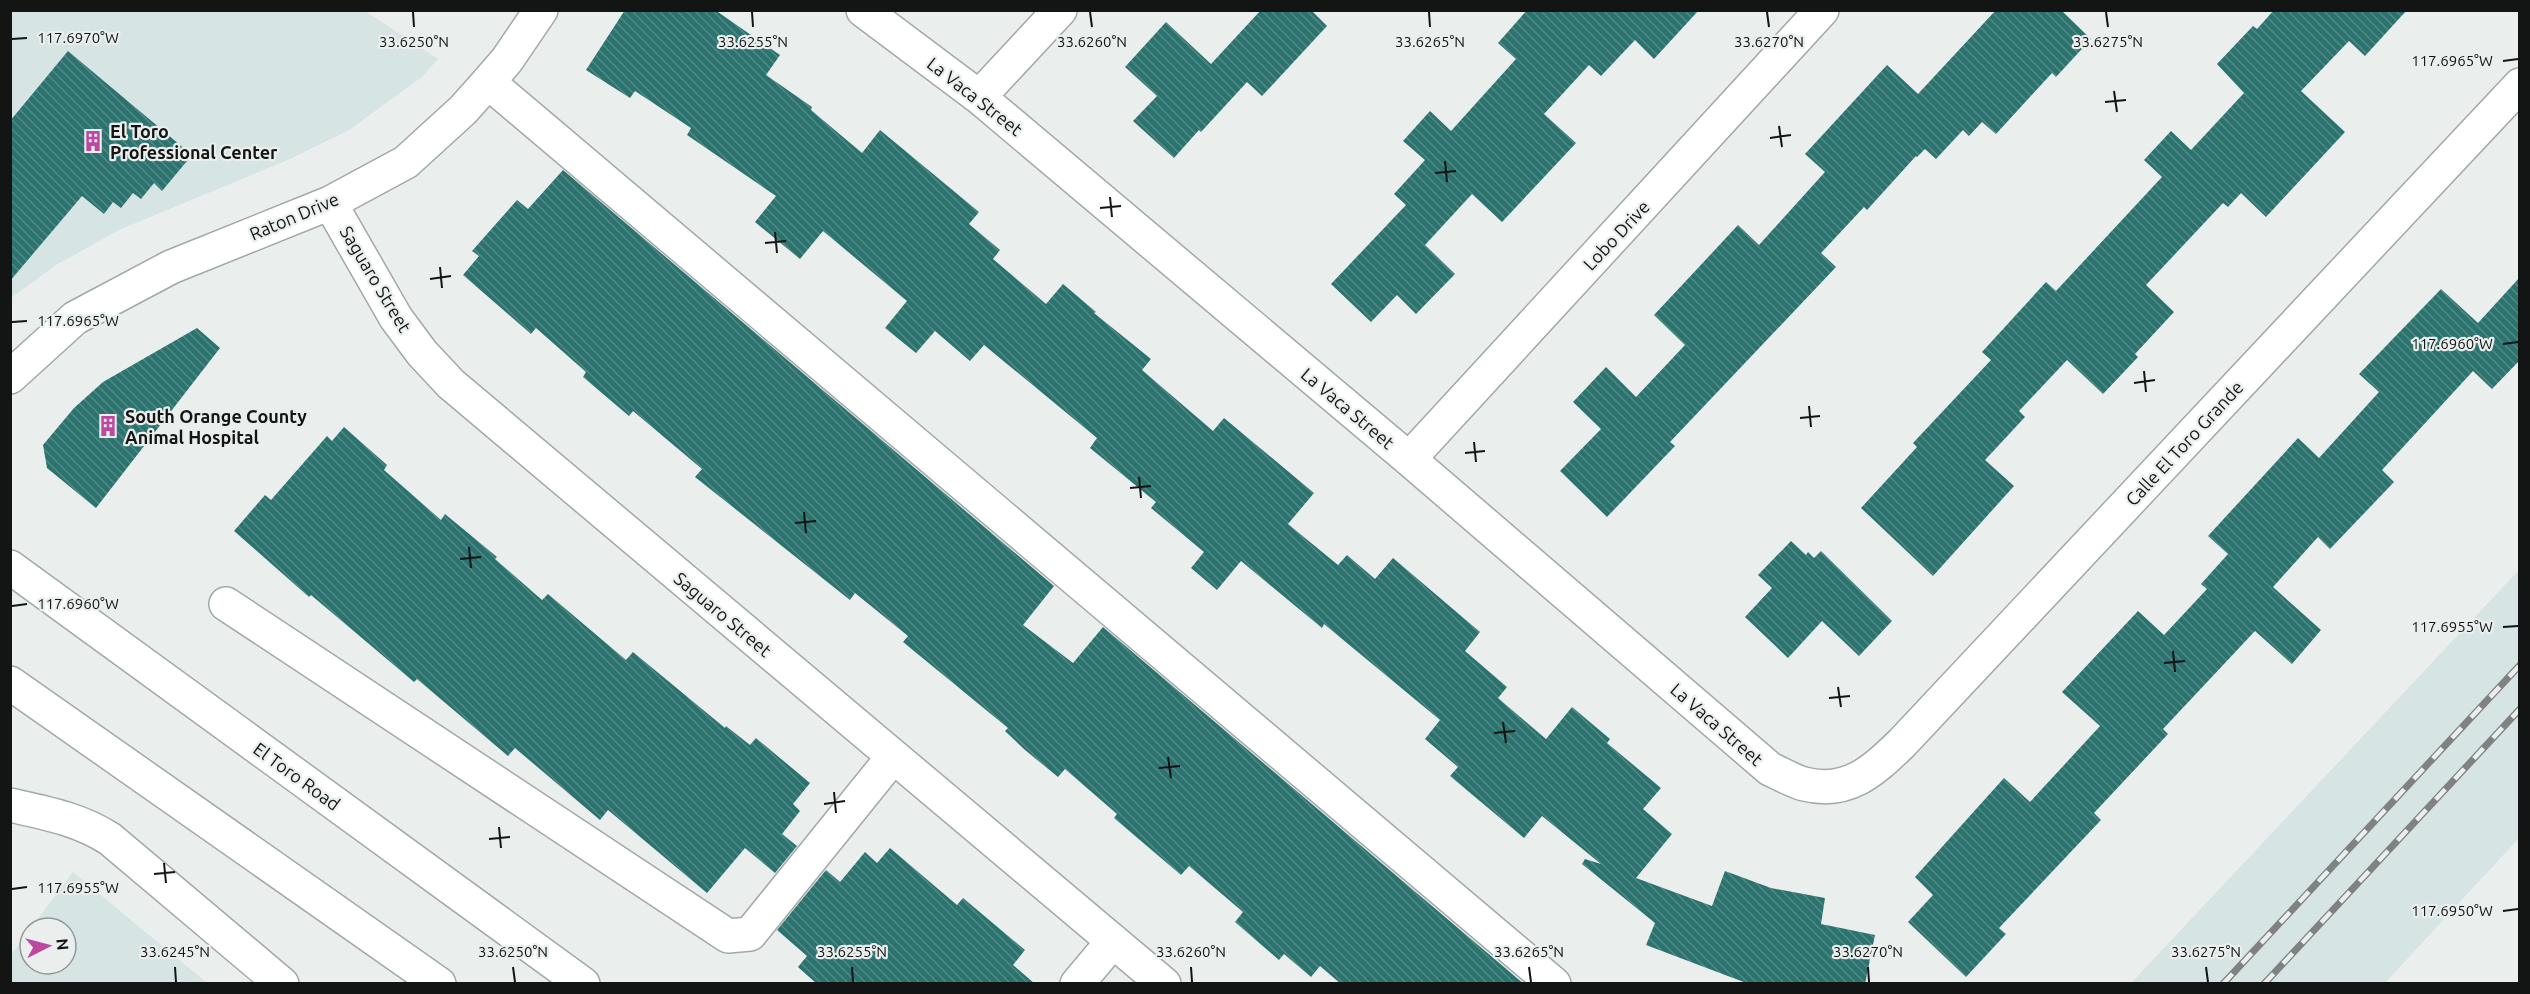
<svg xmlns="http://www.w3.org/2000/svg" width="2530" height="994" viewBox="0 0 2530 994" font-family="Ubuntu,sans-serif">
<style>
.built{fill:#d6e4e3}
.building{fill:url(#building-back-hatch)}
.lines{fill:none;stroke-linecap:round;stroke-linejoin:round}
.minor-casing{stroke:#a3a8a7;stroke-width:36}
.major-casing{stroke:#a3a8a7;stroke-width:36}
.minor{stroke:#fff;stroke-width:33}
.major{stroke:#fff;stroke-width:33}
.rail-casing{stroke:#7f8281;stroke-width:7}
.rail{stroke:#eaefee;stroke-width:4.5;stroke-dasharray:14;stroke-linecap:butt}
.ticks{fill:none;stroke:#131414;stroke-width:2}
.labels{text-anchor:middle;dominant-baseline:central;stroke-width:4.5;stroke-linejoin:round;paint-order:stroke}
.street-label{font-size:18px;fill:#131414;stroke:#eaefee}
.poi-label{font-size:18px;font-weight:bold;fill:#131414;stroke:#eaefee;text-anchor:start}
.ticks-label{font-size:15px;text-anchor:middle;fill:#131414;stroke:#eaefee;stroke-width:4.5;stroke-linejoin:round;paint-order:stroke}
</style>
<defs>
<pattern id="building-back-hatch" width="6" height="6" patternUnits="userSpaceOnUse" patternTransform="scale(1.5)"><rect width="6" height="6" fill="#2a736e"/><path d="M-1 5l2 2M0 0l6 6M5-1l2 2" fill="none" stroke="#558884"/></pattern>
</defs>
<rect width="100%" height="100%" fill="#eaefee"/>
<!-- built -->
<path class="built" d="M 10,11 L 365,11 L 438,59 L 422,77 L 349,130 L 288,160 L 121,229 L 56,265 L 11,298 Z
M 2519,570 L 2519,838 L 2385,983 L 2131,983 Z
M 73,872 L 207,983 L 11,983 L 11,955 L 30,929 L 30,964 L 66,964 L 66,928 L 31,928 Z"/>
<!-- building -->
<path class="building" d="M 625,10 L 715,10 L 780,55 L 766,75 L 812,107 L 811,110 L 862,153 L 880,130 L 979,212 L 969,224 L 1000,250 L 993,259 L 1046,304 L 1063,284 L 1096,312 L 1094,313 L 1151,359 L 1142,370 L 1213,431 L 1224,418 L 1314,493 L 1288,524 L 1338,565 L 1347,555 L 1375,579 L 1393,558 L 1480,632 L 1465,651 L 1507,687 L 1498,698 L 1546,739 L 1572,707 L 1610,739 L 1607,743 L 1661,788 L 1643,809 L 1672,834 L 1636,878 L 1712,906 L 1725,871 L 1771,888 L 1825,898 L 1821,924 L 1875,935 L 1865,984 L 1749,984 L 1646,945 L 1655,923 L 1582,864 L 1585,859 L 1601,864 L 1542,816 L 1524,838 L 1450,776 L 1458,767 L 1425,739 L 1440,720 L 1324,624 L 1322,628 L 1241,561 L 1217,590 L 1191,568 L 1204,552 L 1151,508 L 1156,502 L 1090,448 L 1097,438 L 984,345 L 970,361 L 935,331 L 916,353 L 885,328 L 907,301 L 823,231 L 800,259 L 755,222 L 776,196 L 687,135 L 691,128 L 635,91 L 630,98 L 586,70 Z
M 1261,10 L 1311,10 L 1327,26 L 1262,96 L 1247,82 L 1201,132 L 1199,130 L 1174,158 L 1133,121 L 1157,96 L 1125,67 L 1166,22 L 1211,64 Z
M 1527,10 L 1699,10 L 1654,59 L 1635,40 L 1601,76 L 1589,65 L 1544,114 L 1576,143 L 1502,222 L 1472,194 L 1425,245 L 1455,274 L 1416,314 L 1397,295 L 1371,322 L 1331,284 L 1406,205 L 1394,194 L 1425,160 L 1403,141 L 1430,111 L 1451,131 L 1516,59 L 1498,43 Z
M 1996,10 L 2061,10 L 2091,39 L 2056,77 L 2052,73 L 1996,134 L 1982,122 L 1969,136 L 1963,130 L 1936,159 L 1925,149 L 1917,157 L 1916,156 L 1867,210 L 1864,207 L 1821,253 L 1836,267 L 1670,442 L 1675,446 L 1607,517 L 1560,471 L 1601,429 L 1573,402 L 1606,367 L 1636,397 L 1685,345 L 1654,315 L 1698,268 L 1738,225 L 1759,245 L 1825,172 L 1805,154 L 1887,65 L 1918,94 Z
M 2274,10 L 2407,10 L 2365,56 L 2349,41 L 2301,91 L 2345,132 L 2266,217 L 2241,193 L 2228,207 L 2223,203 L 2146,285 L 2174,312 L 2135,354 L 2138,357 L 2103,394 L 2067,360 L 2019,411 L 2025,417 L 1985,460 L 2014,486 L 1933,576 L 1861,508 L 1917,447 L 1913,443 L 1991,360 L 1982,352 L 2046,282 L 2056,291 L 2162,177 L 2144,160 L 2171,131 L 2191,150 L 2244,93 L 2217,64 L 2253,26 L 2257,29 Z
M 68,51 L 192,155 L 162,191 L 154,183 L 141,199 L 133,193 L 121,208 L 113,202 L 104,214 L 82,196 L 10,281 L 10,121 Z
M 563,170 L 1054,586 L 1023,625 L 1073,663 L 1103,627 L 1524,984 L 1341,984 L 1320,966 L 1311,977 L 1284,954 L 1279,960 L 1235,922 L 1243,912 L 1189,866 L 1181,875 L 1114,818 L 1117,814 L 1065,769 L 1058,777 L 1025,750 L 1005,731 L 1008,728 L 903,642 L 908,636 L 855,593 L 850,600 L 695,477 L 702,469 L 633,411 L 629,416 L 583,377 L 586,372 L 536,328 L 531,334 L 463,275 L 479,256 L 472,251 L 517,200 L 528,209 Z
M 2520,277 L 2520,360 L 2492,389 L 2473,371 L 2382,470 L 2394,482 L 2330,549 L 2318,537 L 2273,587 L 2321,630 L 2292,664 L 2255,631 L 2163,729 L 2168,734 L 2094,813 L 2101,820 L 1999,928 L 2006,934 L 1966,977 L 1908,922 L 1933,895 L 1915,877 L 2004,778 L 2030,802 L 2100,726 L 2062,692 L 2138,611 L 2164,635 L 2207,589 L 2201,584 L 2228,554 L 2208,536 L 2298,438 L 2319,458 L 2379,392 L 2359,374 L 2441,289 L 2478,323 Z
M 197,328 L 220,348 L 96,508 L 47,468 L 43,445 L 74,408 L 103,382 Z
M 344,427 L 387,465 L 384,470 L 441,520 L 445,514 L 497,557 L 495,559 L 542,600 L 548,594 L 626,660 L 633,652 L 725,728 L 726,726 L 750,745 L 756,738 L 810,783 L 793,804 L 800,811 L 782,834 L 797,846 L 775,873 L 745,848 L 707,893 L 608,810 L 600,820 L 515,748 L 508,756 L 417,679 L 414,682 L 311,595 L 309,597 L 234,531 L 265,495 L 271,500 L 327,436 L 332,441 Z
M 1791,541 L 1806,555 L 1808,552 L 1814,558 L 1821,551 L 1892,621 L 1859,656 L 1822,621 L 1788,658 L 1745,617 L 1772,588 L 1758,575 Z
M 890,848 L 957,905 L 963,898 L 1025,950 L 1013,965 L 1035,984 L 817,984 L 798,967 L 807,956 L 777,930 L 826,870 L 840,882 L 865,852 L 877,863 Z"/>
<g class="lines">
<defs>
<path id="minor" d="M 863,10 L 979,97 L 1409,459 L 1770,769 C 1781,774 1793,781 1804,784 C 1848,795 1873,771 1902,743 L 2520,85
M 488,82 L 1554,984
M 979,97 L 1060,10
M 330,203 L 396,318 L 422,353 L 451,384 L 1164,984
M 10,377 L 75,318 L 171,267 L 330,203 L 406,162 L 463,110 L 488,82 L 507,60 L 541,10
M 1409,459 L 1822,10
M 226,604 L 728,936 L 750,934 L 893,757
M 10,805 C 46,813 79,819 110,839 L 282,984
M 1077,984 L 1113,941"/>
<path id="major" d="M 10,567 L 583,984
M 10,683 L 439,984"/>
</defs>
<!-- minor casing -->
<use href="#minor" class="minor-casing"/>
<!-- major casing -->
<use href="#major" class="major-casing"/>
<!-- minor -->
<use href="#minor" class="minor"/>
<!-- major -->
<use href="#major" class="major"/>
<defs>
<path id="rail" d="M 2223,984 L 2520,665
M 2264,984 L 2520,709"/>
</defs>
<!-- rail casing -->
<use href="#rail" class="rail-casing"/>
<!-- rail -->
<use href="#rail" class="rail"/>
</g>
<!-- ticks -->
<path class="ticks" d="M 413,12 L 414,27M 752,12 L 753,27M 1090,12 L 1092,27M 1429,12 L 1430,27M 1767,12 L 1769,27M 2106,12 L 2108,27M 12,39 L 27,38M 2503,61 L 2518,59M 2114,91 L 2117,112M 2105,102 L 2126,100M 1779,126 L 1782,147M 1770,138 L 1791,135M 1445,161 L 1447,182M 1435,173 L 1456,171M 1110,197 L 1112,217M 1100,208 L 1121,206M 775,232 L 777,253M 765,243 L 786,241M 440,267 L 442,288M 430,279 L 451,276M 12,322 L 27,321M 2503,344 L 2518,342M 2144,371 L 2146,392M 2134,383 L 2155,380M 1809,406 L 1811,427M 1800,418 L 1820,416M 1474,442 L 1476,462M 1465,453 L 1485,451M 1139,477 L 1141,498M 1130,488 L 1151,486M 804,512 L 806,533M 795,523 L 816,521M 469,547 L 471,568M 460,559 L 481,557M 12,606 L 27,604M 2503,627 L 2518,626M 2173,651 L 2175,672M 2164,663 L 2185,661M 1838,687 L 1841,707M 1829,698 L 1850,696M 1503,722 L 1506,743M 1494,733 L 1515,731M 1168,757 L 1171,778M 1159,768 L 1180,766M 834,792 L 836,813M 824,804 L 845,801M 499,827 L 501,848M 489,839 L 510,837M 164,863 L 166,883M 154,874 L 175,872M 12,889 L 27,887M 2503,911 L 2518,909M 175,967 L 176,982M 513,967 L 515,982M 852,967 L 853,982M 1191,967 L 1192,982M 1529,967 L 1531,982M 1868,967 L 1869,982M 2206,967 L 2208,982"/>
<!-- icons -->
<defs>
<symbol id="building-bare" viewBox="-9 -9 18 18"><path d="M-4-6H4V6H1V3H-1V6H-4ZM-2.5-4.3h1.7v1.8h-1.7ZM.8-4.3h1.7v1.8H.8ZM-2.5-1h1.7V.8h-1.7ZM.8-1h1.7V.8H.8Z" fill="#bd48a0" stroke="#eaefee" stroke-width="2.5" paint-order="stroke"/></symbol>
</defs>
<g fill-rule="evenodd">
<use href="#building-bare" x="78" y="126" width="30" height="30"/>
<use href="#building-bare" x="93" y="411" width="30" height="30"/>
</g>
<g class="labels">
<!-- street labels -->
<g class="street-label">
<text transform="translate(975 96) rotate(38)">La Vaca Street</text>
<text transform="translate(294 216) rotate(-23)">Raton Drive</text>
<text transform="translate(1616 235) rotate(-47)">Lobo Drive</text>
<text transform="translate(376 279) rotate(59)">Saguaro Street</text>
<text transform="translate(1348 408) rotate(40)">La Vaca Street</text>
<text transform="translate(2184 443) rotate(-47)">Calle El Toro Grande</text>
<text transform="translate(723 614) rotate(40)">Saguaro Street</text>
<text transform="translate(1717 724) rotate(41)">La Vaca Street</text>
<text transform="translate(297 776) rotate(36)">El Toro Road</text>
</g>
<!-- poi labels -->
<g class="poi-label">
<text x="110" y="131">El Toro<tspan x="110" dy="21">Professional Center</tspan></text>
<text x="125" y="416">South Orange County<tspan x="125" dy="21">Animal Hospital</tspan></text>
</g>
</g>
<g class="ticks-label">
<text x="78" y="43">117.6970°W</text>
<text x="414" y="47">33.6250°N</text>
<text x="753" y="47">33.6255°N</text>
<text x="1092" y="47">33.6260°N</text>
<text x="1430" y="47">33.6265°N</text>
<text x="1769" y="47">33.6270°N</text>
<text x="2108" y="47">33.6275°N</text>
<text x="2452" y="66">117.6965°W</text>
<text x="78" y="326">117.6965°W</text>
<text x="2452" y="349">117.6960°W</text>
<text x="78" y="609">117.6960°W</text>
<text x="2452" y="632">117.6955°W</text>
<text x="78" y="893">117.6955°W</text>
<text x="2452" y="916">117.6950°W</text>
<text x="175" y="957">33.6245°N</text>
<text x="513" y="957">33.6250°N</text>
<text x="852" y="957">33.6255°N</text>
<text x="1191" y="957">33.6260°N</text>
<text x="1529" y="957">33.6265°N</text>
<text x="1868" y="957">33.6270°N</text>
<text x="2206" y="957">33.6275°N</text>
</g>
<!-- border -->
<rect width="2530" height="994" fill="none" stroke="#131414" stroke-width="24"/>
<!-- north arrow -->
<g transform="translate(48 946) rotate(84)"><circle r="28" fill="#eaefee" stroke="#949797" stroke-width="1.5"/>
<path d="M0-4.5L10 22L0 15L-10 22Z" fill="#bd48a0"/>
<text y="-9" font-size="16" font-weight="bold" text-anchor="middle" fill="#131414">N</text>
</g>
</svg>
